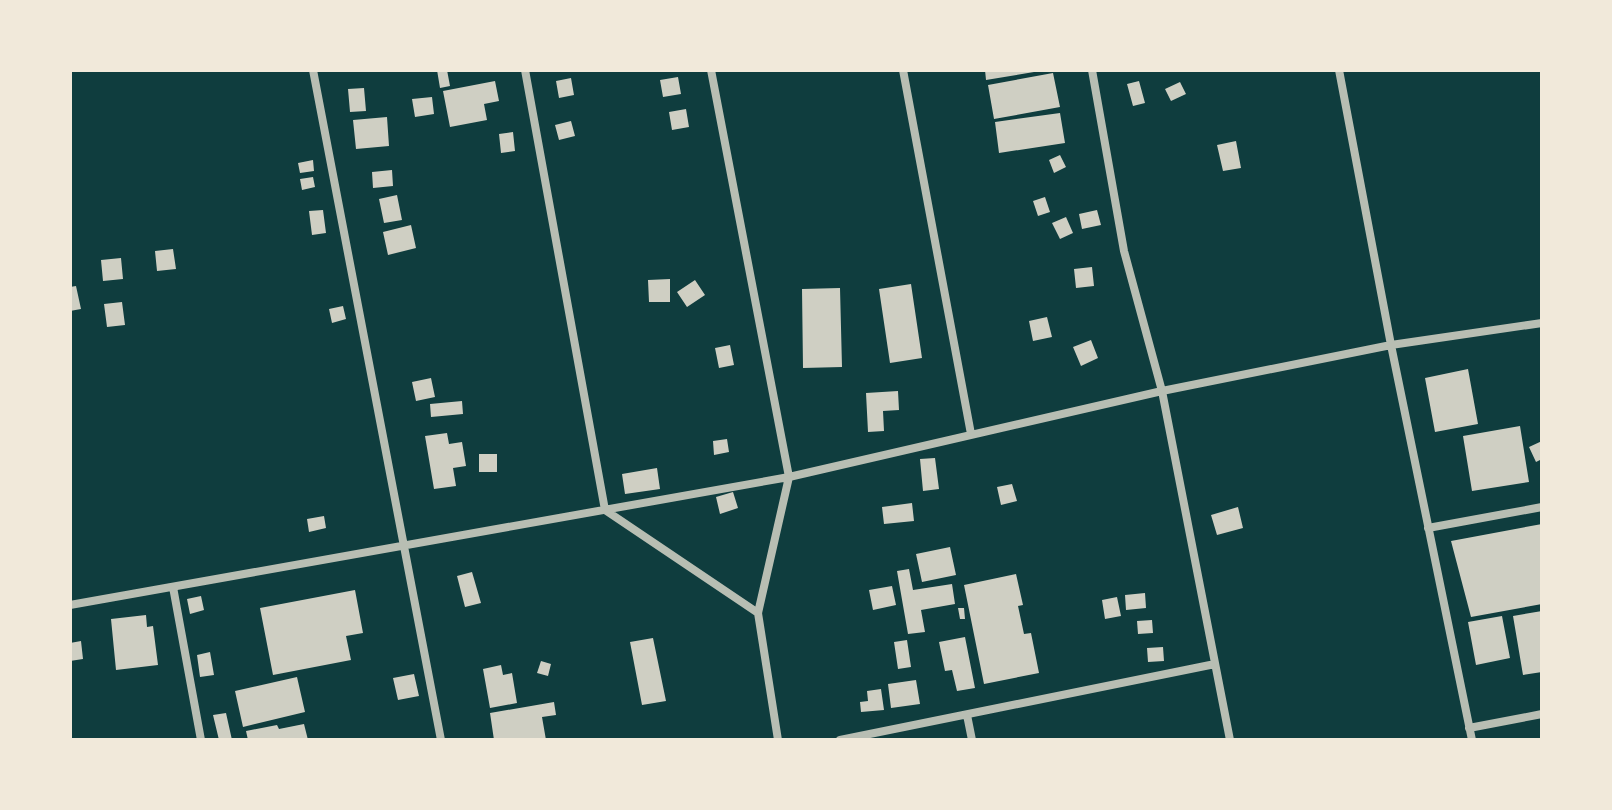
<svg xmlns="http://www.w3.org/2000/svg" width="1612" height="810" viewBox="0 0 1612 810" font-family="Jost,sans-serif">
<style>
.building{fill:#cfcfc3}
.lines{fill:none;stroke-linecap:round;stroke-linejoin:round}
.minor{stroke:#b8beb3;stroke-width:8}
</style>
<rect width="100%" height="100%" fill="#0f3d3e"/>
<!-- building -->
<path class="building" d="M 437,70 L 447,70 L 450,86 L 440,88 Z
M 985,70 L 1034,70 L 1034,72 L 986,80 Z
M 1053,73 L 1060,107 L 994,119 L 988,85 Z
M 678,77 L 681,94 L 663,97 L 660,80 Z
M 571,78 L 574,95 L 559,98 L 556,81 Z
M 495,81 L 499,101 L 484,104 L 487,120 L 450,127 L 443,91 Z
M 1139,81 L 1145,103 L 1133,106 L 1127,84 Z
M 1180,82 L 1186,94 L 1171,101 L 1165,89 Z
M 364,88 L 366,111 L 350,112 L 348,89 Z
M 432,97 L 434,114 L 415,117 L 412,99 Z
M 686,109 L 689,127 L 672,130 L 669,112 Z
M 1060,113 L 1065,143 L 999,153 L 995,122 Z
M 387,117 L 389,146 L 356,149 L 353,120 Z
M 571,121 L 575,136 L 559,140 L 555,125 Z
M 513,132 L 515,151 L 501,153 L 499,134 Z
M 1236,141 L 1241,168 L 1223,171 L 1217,145 Z
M 1060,155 L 1066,167 L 1054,173 L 1049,160 Z
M 313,160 L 314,171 L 300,173 L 298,163 Z
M 392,170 L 393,186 L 373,188 L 372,172 Z
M 313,177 L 315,187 L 302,190 L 300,179 Z
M 397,195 L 402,220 L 384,223 L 379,199 Z
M 1045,197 L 1050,212 L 1038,216 L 1033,201 Z
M 323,210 L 326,233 L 312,235 L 309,211 Z
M 1097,210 L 1101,225 L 1082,229 L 1079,214 Z
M 1066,217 L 1073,233 L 1060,239 L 1052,223 Z
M 411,225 L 416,248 L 388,255 L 383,232 Z
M 173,249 L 176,269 L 157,271 L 155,251 Z
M 121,258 L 123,279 L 103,281 L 101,260 Z
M 1092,267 L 1094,286 L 1076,288 L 1074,269 Z
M 670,279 L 670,302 L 649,302 L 648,280 Z
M 695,280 L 705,295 L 687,307 L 677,292 Z
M 911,284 L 922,358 L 890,363 L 879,289 Z
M 76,286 L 81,309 L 70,311 L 70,287 Z
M 840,288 L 842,367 L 803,368 L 802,289 Z
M 122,302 L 125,325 L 107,327 L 104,304 Z
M 343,306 L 346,319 L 332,323 L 329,309 Z
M 1047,317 L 1052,337 L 1033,341 L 1029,321 Z
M 1091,340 L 1098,358 L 1081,366 L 1073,347 Z
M 730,345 L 734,365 L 719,368 L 715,348 Z
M 1468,369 L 1478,424 L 1435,432 L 1425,378 Z
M 431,378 L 435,397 L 416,401 L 412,382 Z
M 898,391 L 899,410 L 883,411 L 884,431 L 868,432 L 866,393 Z
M 462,401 L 463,414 L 431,417 L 430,404 Z
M 1520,426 L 1529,482 L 1472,491 L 1463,436 Z
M 447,433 L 449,444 L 462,442 L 466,466 L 453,468 L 456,486 L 434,489 L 425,436 Z
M 727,439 L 729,452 L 714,455 L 713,441 Z
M 1542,441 L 1542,459 L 1536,462 L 1529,447 Z
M 479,454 L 497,454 L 497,472 L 479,472 Z
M 935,458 L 939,489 L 923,491 L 920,459 Z
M 657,468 L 660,489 L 625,494 L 622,474 Z
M 1012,484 L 1017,501 L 1001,505 L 997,487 Z
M 733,492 L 738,508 L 720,514 L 716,497 Z
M 912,503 L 914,521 L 884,524 L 882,507 Z
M 1238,507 L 1243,528 L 1217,535 L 1211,515 Z
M 324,516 L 326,528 L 309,532 L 307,519 Z
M 1542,524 L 1542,604 L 1471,617 L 1451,541 Z
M 950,547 L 956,575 L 922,582 L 916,554 Z
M 909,569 L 913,590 L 952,584 L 955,604 L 921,610 L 925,632 L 908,634 L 897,571 Z
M 472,572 L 481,603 L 465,607 L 457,576 Z
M 1016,574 L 1023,605 L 1018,606 L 1024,634 L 1031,633 L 1039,673 L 984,684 L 964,585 Z
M 892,586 L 896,605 L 873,610 L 869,590 Z
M 355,590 L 363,633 L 346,636 L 351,660 L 273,675 L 260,608 Z
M 1145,593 L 1146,608 L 1126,610 L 1125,595 Z
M 201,596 L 204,610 L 190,614 L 187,599 Z
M 1117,597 L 1121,616 L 1105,619 L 1102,600 Z
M 958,608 L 964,608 L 965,619 L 960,619 Z
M 1542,611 L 1542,672 L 1523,675 L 1513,616 Z
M 146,615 L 147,627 L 153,626 L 158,665 L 116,670 L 111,619 Z
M 1502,616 L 1510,658 L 1476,665 L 1468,622 Z
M 1152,620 L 1153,633 L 1138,634 L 1137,621 Z
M 965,637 L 975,688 L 957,691 L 952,670 L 945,671 L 939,642 Z
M 653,638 L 666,701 L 642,705 L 630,642 Z
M 907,640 L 911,667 L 898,669 L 894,642 Z
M 81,641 L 83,659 L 70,661 L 70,643 Z
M 1163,647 L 1164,661 L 1148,662 L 1147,648 Z
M 210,652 L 214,675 L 200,677 L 197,655 Z
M 541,661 L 551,664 L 548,676 L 537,673 Z
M 501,665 L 503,675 L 512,673 L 517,703 L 490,708 L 483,669 Z
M 414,674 L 419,696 L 398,700 L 393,678 Z
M 297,677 L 305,712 L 243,727 L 235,691 Z
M 916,680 L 920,704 L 891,708 L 888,684 Z
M 881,689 L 884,710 L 861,712 L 860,702 L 868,701 L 867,691 Z
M 554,702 L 556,715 L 542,717 L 546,740 L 494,740 L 490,713 Z
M 226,713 L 232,740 L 219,740 L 213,715 Z
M 304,724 L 308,740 L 248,740 L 246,731 L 277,725 L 279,729 Z"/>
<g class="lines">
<!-- minor -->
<path class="minor" d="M 313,70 L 441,740
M 525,70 L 605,510 L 758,613
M 711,70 L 789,477 L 758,613 L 778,740
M 903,70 L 971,434
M 1092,70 L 1124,251 L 1162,391 L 1230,740
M 1339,70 L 1391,345 L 1472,740
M 1428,528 L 1542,507
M 173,587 L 201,740
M 70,605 L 789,477 L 1162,391 L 1391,345 L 1542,323
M 967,715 L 972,740
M 1469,728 L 1542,714
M 840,740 L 1215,664"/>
</g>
<!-- border -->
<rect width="1612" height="810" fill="none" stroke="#f1e9da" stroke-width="144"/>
</svg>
